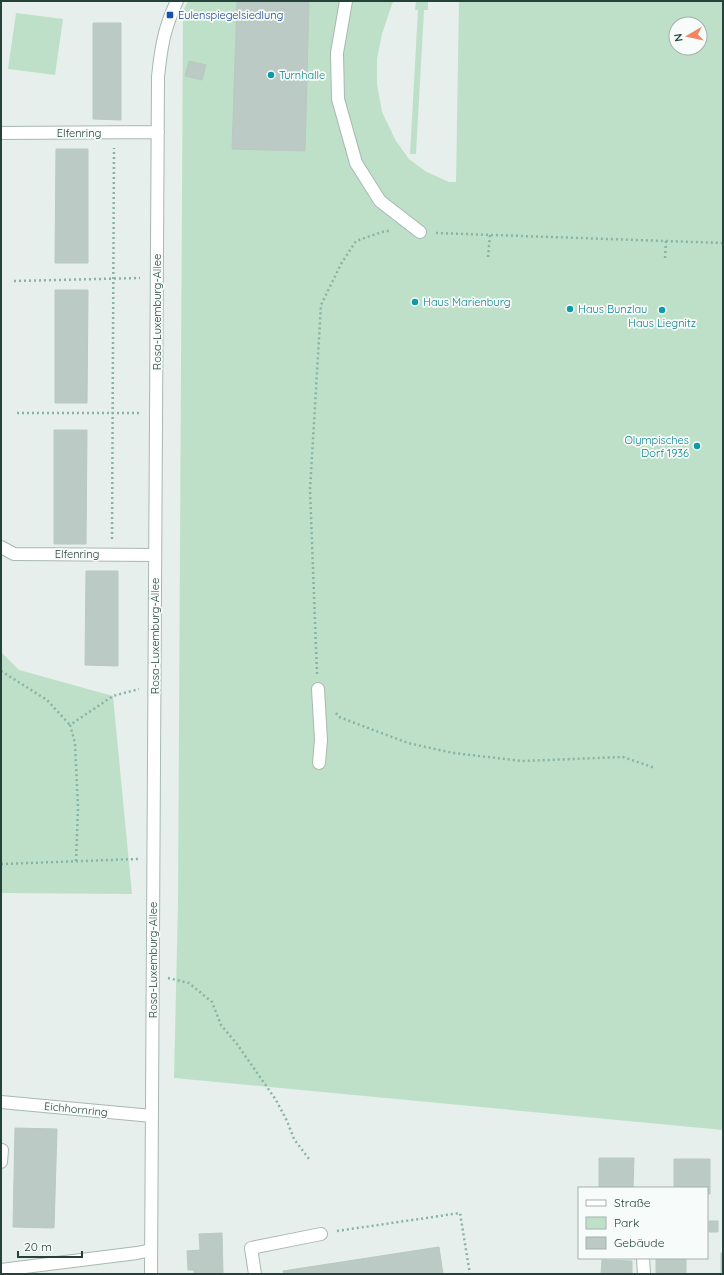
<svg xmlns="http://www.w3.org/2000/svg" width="724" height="1275" viewBox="0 0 724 1275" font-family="Quicksand,sans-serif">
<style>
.green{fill:#bfe0c8;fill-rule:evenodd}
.building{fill:#bbcac4;stroke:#b8c9c2}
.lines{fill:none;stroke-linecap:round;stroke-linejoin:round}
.lane-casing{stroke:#a8b8b2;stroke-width:14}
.street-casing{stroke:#a8b8b2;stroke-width:14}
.path{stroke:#86b3a5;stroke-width:2.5;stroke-dasharray:2 3;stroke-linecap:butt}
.lane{stroke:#fff;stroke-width:12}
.street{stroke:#fff;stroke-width:12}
.transit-dot{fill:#1a4fb4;stroke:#f7fbf9;stroke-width:1.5}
.culture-dot{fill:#0f9aa8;stroke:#f7fbf9;stroke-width:1.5}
.labels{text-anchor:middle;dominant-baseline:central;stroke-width:3.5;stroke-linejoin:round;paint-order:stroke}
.transit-label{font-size:11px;fill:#164399;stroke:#f7fbf9;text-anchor:start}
.culture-label{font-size:11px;fill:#0d838f;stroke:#f7fbf9;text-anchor:start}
.street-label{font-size:11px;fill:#24423a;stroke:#f7fbf9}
</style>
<rect width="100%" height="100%" fill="#e6efeb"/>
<!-- green -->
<path class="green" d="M 188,1 L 394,1 L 392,4 L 382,34 L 377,59 L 377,84 L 382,112 L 396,141 L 409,159 L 425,171 L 449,182 L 456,182 L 459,1 L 723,1 L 723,1130 L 174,1078 L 178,903 L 183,11 ZM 676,24 L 700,24 L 700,48 L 676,48 Z
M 416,1 L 428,1 L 428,10 L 424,10 L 416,154 L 410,154 L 418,10 L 415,10 Z
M 16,13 L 63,19 L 55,75 L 8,69 Z
M 1,652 L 19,670 L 113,696 L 132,894 L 1,893 Z"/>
<!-- building -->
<path class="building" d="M 237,1 L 309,1 L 305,151 L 232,149 Z
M 93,23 L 121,23 L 121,120 L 93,119 Z
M 189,61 L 206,65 L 202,80 L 185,76 Z
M 56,149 L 88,149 L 88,263 L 55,263 Z
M 55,290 L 88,290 L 87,403 L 55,403 Z
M 54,430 L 87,430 L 86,544 L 54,544 Z
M 86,571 L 118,571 L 118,666 L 85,665 Z
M 15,1128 L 57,1129 L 54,1228 L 13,1227 Z
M 599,1158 L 634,1158 L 633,1188 L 599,1188 Z
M 674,1159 L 710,1159 L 710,1194 L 707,1194 L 707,1188 L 674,1188 Z
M 709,1221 L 718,1221 L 718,1232 L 709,1232 Z
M 222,1233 L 223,1274 L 194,1274 L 194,1270 L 188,1270 L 187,1251 L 200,1250 L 199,1234 Z
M 439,1247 L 443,1274 L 284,1274 L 283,1271 Z
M 721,1253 L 723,1253 L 723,1274 L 721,1274 Z
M 656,1258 L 686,1258 L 686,1274 L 656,1274 Z
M 602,1260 L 632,1261 L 632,1274 L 601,1274 Z"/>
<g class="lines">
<defs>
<path id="lane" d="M 346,1 L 337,53 L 338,99 L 356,163 L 380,201 L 420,232
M 318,689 L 321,740 L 319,763
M 643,1258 L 644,1274"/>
<path id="street" d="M 1,133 L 158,132
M 1,547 L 14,554 L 155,555
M 1,1102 L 152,1116
M 1,1162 L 2,1150
M 1,1270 L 137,1253 L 151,1250
M 151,1274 L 158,77 C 161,48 164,28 177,1
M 255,1274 L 251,1248 L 321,1234"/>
</defs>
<!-- lane casing -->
<use href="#lane" class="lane-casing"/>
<!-- street casing -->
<use href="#street" class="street-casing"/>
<!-- path -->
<path class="path" d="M 436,233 L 723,243
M 488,257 L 490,235
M 665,258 L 666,241
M 14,281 L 140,278
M 17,413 L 140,413
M 112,539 L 114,148
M 1,671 L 47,700 L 70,725
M 317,674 L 310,490 L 321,305 L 341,264 L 356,241 L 385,231 L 391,231
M 336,713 L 339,717 L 408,743 L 453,753 L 522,761 L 623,757 L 655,768
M 76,861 L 78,808 L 75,743 L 70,725 L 113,696 L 139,689
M 1,864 L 138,859
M 168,978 L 189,983 L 212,1002 L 221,1025 L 237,1044 L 276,1100 L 287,1121 L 294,1139 L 309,1159
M 337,1231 L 460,1213 L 470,1274"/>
<!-- lane -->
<use href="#lane" class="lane"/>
<!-- street -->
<use href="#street" class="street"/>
</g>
<!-- markers -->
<rect class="transit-dot" x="166" y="11" width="8" height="8" rx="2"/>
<g class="culture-dot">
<circle cx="271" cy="75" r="4"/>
<circle cx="415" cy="302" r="4"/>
<circle cx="570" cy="309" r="4"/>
<circle cx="662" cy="310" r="4"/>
<circle cx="697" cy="446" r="4"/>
</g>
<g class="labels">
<!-- transit labels -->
<g class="transit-label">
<text x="178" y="15">Eulenspiegelsiedlung</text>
</g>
<!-- culture labels -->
<g class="culture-label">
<text x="279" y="75">Turnhalle</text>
<text x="423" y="302">Haus Marienburg</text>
<text x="578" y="309">Haus Bunzlau</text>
<text x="662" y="323" text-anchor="middle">Haus Liegnitz</text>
<text x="689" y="440" text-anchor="end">Olympisches<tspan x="689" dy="13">Dorf 1936</tspan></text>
</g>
<!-- street labels -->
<g class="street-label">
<text x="79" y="133">Elfenring</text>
<text transform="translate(157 312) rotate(-90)">Rosa-Luxemburg-Allee</text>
<text x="77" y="554">Elfenring</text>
<text transform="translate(155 636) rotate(-90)">Rosa-Luxemburg-Allee</text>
<text transform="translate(153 960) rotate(-90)">Rosa-Luxemburg-Allee</text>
<text transform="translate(76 1109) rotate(6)">Eichhornring</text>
</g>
</g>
<!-- border -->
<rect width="724" height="1275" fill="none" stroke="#24423a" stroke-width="4"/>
<!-- legend -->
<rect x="578" y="1187" width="130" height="72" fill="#f7fbf9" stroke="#a3b1ad"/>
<rect x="586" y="1200" width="20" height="6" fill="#ffffff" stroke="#a3b1ad"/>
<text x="614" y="1207" font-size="12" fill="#24423a">Straße</text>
<rect x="586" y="1217" width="20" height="12" fill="#bfe0c8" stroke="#a3b1ad"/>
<text x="614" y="1227" font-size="12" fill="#24423a">Park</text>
<rect x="586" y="1237" width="20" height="12" fill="#bbcac4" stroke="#a3b1ad"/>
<text x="614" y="1247" font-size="12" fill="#24423a">Gebäude</text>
<!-- north arrow -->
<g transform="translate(688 36) rotate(261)"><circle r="19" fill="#f7fbf9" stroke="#a3b1ad"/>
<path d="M0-3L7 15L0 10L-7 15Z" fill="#f4845f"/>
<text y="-6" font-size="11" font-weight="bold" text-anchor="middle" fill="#24423a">N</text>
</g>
<!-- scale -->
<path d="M18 1251v6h64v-6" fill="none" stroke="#24423a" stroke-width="2"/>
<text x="24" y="1251" font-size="12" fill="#24423a" stroke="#f7fbf9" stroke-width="3" paint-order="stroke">20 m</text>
</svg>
